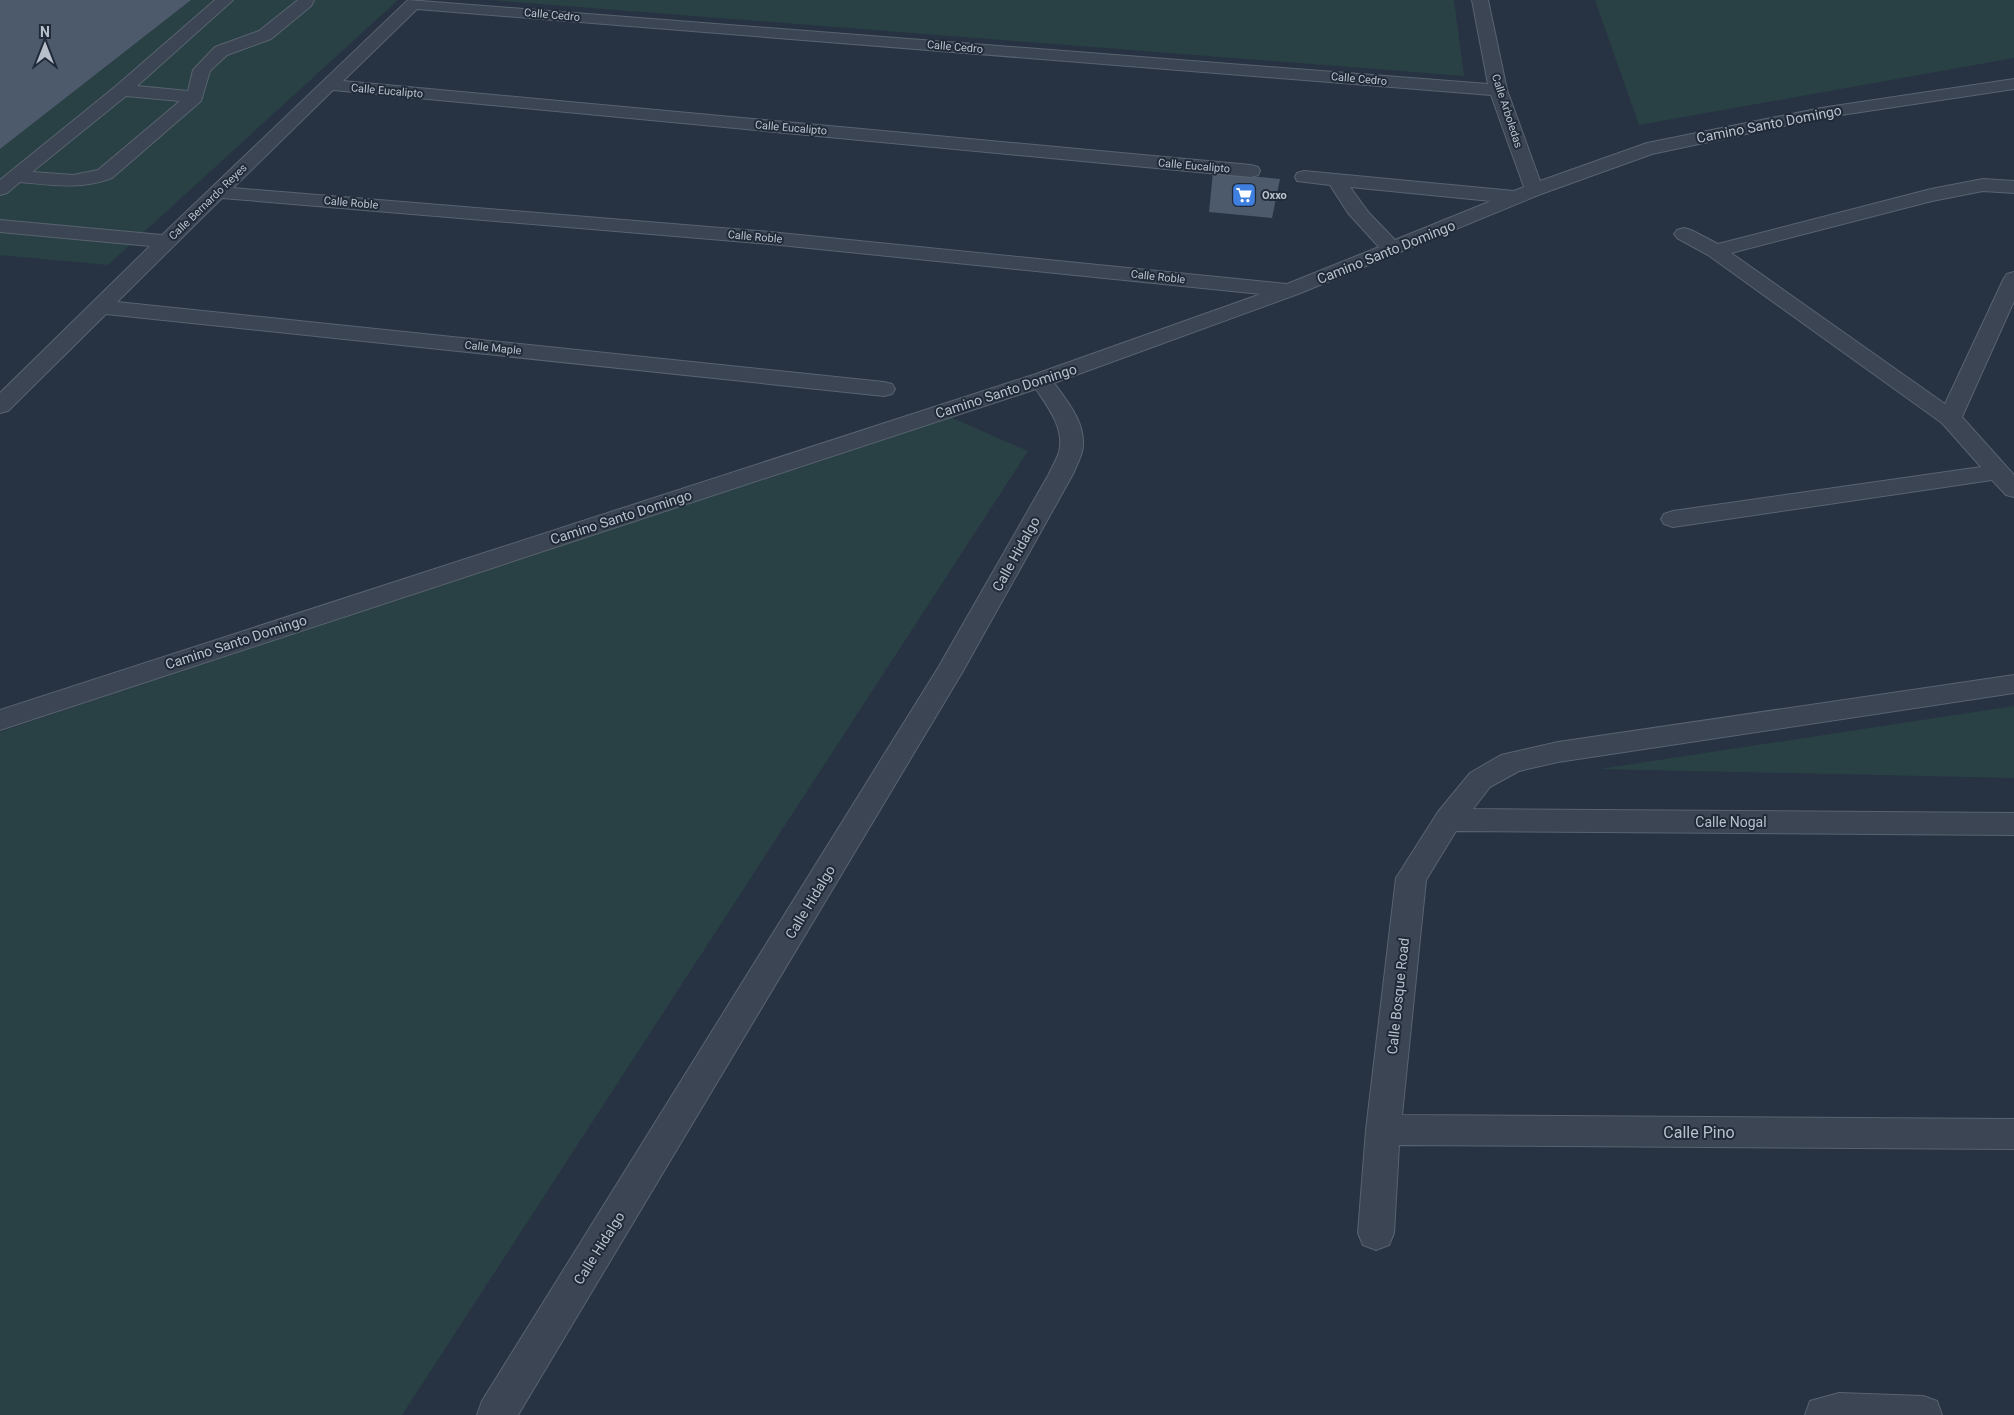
<svg xmlns="http://www.w3.org/2000/svg" width="2014" height="1415" viewBox="0 0 2014 1415" font-family="Roboto,sans-serif">
<style>
.green{fill:#294144}
.building{fill:#4d5a6c}
.lines{fill:none;stroke-linecap:round;stroke-linejoin:round}
.minor-casing{stroke:#596370;stroke-width:2}
.minor{fill:#3b4553;fill-rule:evenodd}
.labels{text-anchor:middle;dominant-baseline:central;stroke-width:4;stroke-linejoin:round;paint-order:stroke}
.far-street-label{font-size:11px;fill:#b8c0cc;stroke:#202a38}
.far-poi-label{font-size:11px;font-weight:bold;fill:#b8c0cc;stroke:#202a38;text-anchor:start}
.street-label{font-size:14px;fill:#b8c0cc;stroke:#202a38}
.near-street-label{font-size:16px;fill:#b8c0cc;stroke:#202a38}
</style>
<rect width="100%" height="100%" fill="#273343"/>
<!-- green -->
<path class="green" d="M 0,0 L 398,0 L 108,265 L 0,255 Z
M 490,0 L 1454,0 L 1464,76 Z
M 1595,0 L 2014,0 L 2014,58 L 1639,125 Z
M 941,413 L 1028,451 L 402,1415 L 0,1415 L 0,732 Z
M 2014,706 L 2014,778 L 1600,769 Z"/>
<!-- building -->
<path class="building" d="M 0,0 L 191,0 L 0,149 Z
M 1213,172 L 1280,179 L 1272,218 L 1209,212 Z"/>
<g class="lines">
<defs>
<path id="minor" d="M 215,0 L 233,0 L 137,86 L 188,91 L 193,70 L 215,47 L 259,31 L 298,0 L 314,0 L 311,6 L 271,39 L 227,55 L 210,71 L 201,101 L 112,178 C 81,190 52,185 20,182 L 7,193 L 0,195 L 0,180 L 116,86 ZM 126,96 L 180,101 L 98,170 L 73,175 L 32,172 Z
M 408,0 L 1488,84 L 1472,0 L 1488,0 L 1507,90 L 1540,181 L 1647,143 L 1821,108 L 2014,79 L 2014,89 L 1821,118 L 1652,154 L 1541,194 L 1298,294 L 1054,383 C 1068,402 1088,426 1082,452 C 1080,459 1076,467 1073,474 L 963,671 L 518,1415 L 477,1415 L 482,1401 L 938,668 L 1049,474 C 1052,467 1057,459 1059,452 C 1065,429 1048,407 1036,389 L 0,730 L 0,710 L 1033,375 L 1261,294 L 770,244 L 222,198 L 117,302 L 884,382 L 892,384 L 895,389 L 892,394 L 884,396 L 106,314 L 8,411 L 0,413 L 0,393 L 150,246 L 0,232 L 0,220 L 162,235 ZM 417,9 L 1491,95 L 1524,187 L 1514,191 L 1304,171 L 1297,173 L 1295,177 L 1297,181 L 1330,185 L 1348,213 L 1379,247 L 1287,284 L 770,232 L 233,188 L 333,90 L 1251,177 L 1258,175 L 1260,171 L 1258,167 L 1251,165 L 343,81 ZM 1350,187 L 1491,201 L 1395,240 L 1369,213 Z
M 1983,179 L 2014,181 L 2014,193 L 1983,191 L 1932,201 L 1731,253 L 1945,404 L 2004,278 L 2007,274 L 2014,272 L 2014,301 L 1962,417 L 2014,475 L 2014,497 L 2006,495 L 1992,480 L 1673,527 L 1664,524 L 1661,519 L 1664,514 L 1673,511 L 1981,467 L 1942,423 L 1708,255 L 1677,238 L 1674,234 L 1677,230 L 1684,228 L 1691,230 L 1718,244 L 1931,189 Z
M 2014,675 L 2014,693 L 1558,762 L 1519,771 L 1490,787 L 1473,809 L 2014,813 L 2014,835 L 1456,831 L 1426,880 L 1402,1115 L 2014,1119 L 2014,1149 L 1399,1145 L 1394,1233 L 1389,1245 L 1376,1250 L 1363,1245 L 1358,1233 L 1366,1130 L 1396,878 L 1438,812 L 1470,773 L 1501,755 L 1558,742 Z
M 1839,1393 L 1923,1396 L 1937,1401 L 1942,1415 L 1805,1415 L 1810,1401 Z"/>
</defs>
<!-- minor casing -->
<use href="#minor" class="minor-casing"/>
<!-- minor -->
<use href="#minor" class="minor"/>
</g>
<!-- icons -->
<defs>
<symbol id="supermarket-square" viewBox="-11 -11 22 22"><rect x="-9" y="-9" width="18" height="18" rx="4" fill="#3f7fe0" stroke="#202a38"/><path d="M-6-5.5h2.5l.6 2H6L4.5 2H-2.5L-4.4-4H-6ZM-1.5 3.2a1.3 1.3 0 1 0 .1 0ZM3 3.2a1.3 1.3 0 1 0 .1 0Z" fill="#fff"/></symbol>
</defs>
<g fill-rule="evenodd">
<use href="#supermarket-square" x="1230" y="181" width="28" height="28"/>
</g>
<g class="labels">
<!-- far-street labels -->
<g class="far-street-label">
<text transform="translate(552 15) rotate(5)">Calle Cedro</text>
<text transform="translate(955 47) rotate(5)">Calle Cedro</text>
<text transform="translate(1359 79) rotate(5)">Calle Cedro</text>
<text transform="translate(387 91) rotate(5)">Calle Eucalipto</text>
<text transform="translate(1507 111) rotate(72)">Calle Arboledas</text>
<text transform="translate(791 128) rotate(5)">Calle Eucalipto</text>
<text transform="translate(1194 166) rotate(5)">Calle Eucalipto</text>
<text transform="translate(208 202) rotate(-44)">Calle Bernardo Reyes</text>
<text transform="translate(351 203) rotate(5)">Calle Roble</text>
<text transform="translate(755 237) rotate(5)">Calle Roble</text>
<text transform="translate(1158 277) rotate(6)">Calle Roble</text>
<text transform="translate(493 348) rotate(6)">Calle Maple</text>
</g>
<!-- far-poi labels -->
<g class="far-poi-label">
<text x="1262" y="195">Oxxo</text>
</g>
<!-- street labels -->
<g class="street-label">
<text transform="translate(1769 124) rotate(-11)">Camino Santo Domingo</text>
<text transform="translate(1386 252) rotate(-22)">Camino Santo Domingo</text>
<text transform="translate(1006 391) rotate(-18)">Camino Santo Domingo</text>
<text transform="translate(621 517) rotate(-18)">Camino Santo Domingo</text>
<text transform="translate(1016 554) rotate(-61)">Calle Hidalgo</text>
<text transform="translate(236 642) rotate(-18)">Camino Santo Domingo</text>
<text x="1731" y="822">Calle Nogal</text>
<text transform="translate(810 902) rotate(-59)">Calle Hidalgo</text>
<text transform="translate(1398 996) rotate(-84)">Calle Bosque Road</text>
<text transform="translate(599 1248) rotate(-58)">Calle Hidalgo</text>
</g>
<!-- near-street labels -->
<g class="near-street-label">
<text x="1699" y="1132">Calle Pino</text>
</g>
</g>
<!-- north arrow -->
<g transform="translate(45 45)" stroke="#202a38" stroke-width="4" paint-order="stroke">
<path d="M0-4L9 19L0 12L-9 19Z" fill="#b8c0cc"/>
<text y="-8" font-size="14" font-weight="bold" text-anchor="middle" fill="#b8c0cc">N</text>
</g>
</svg>
